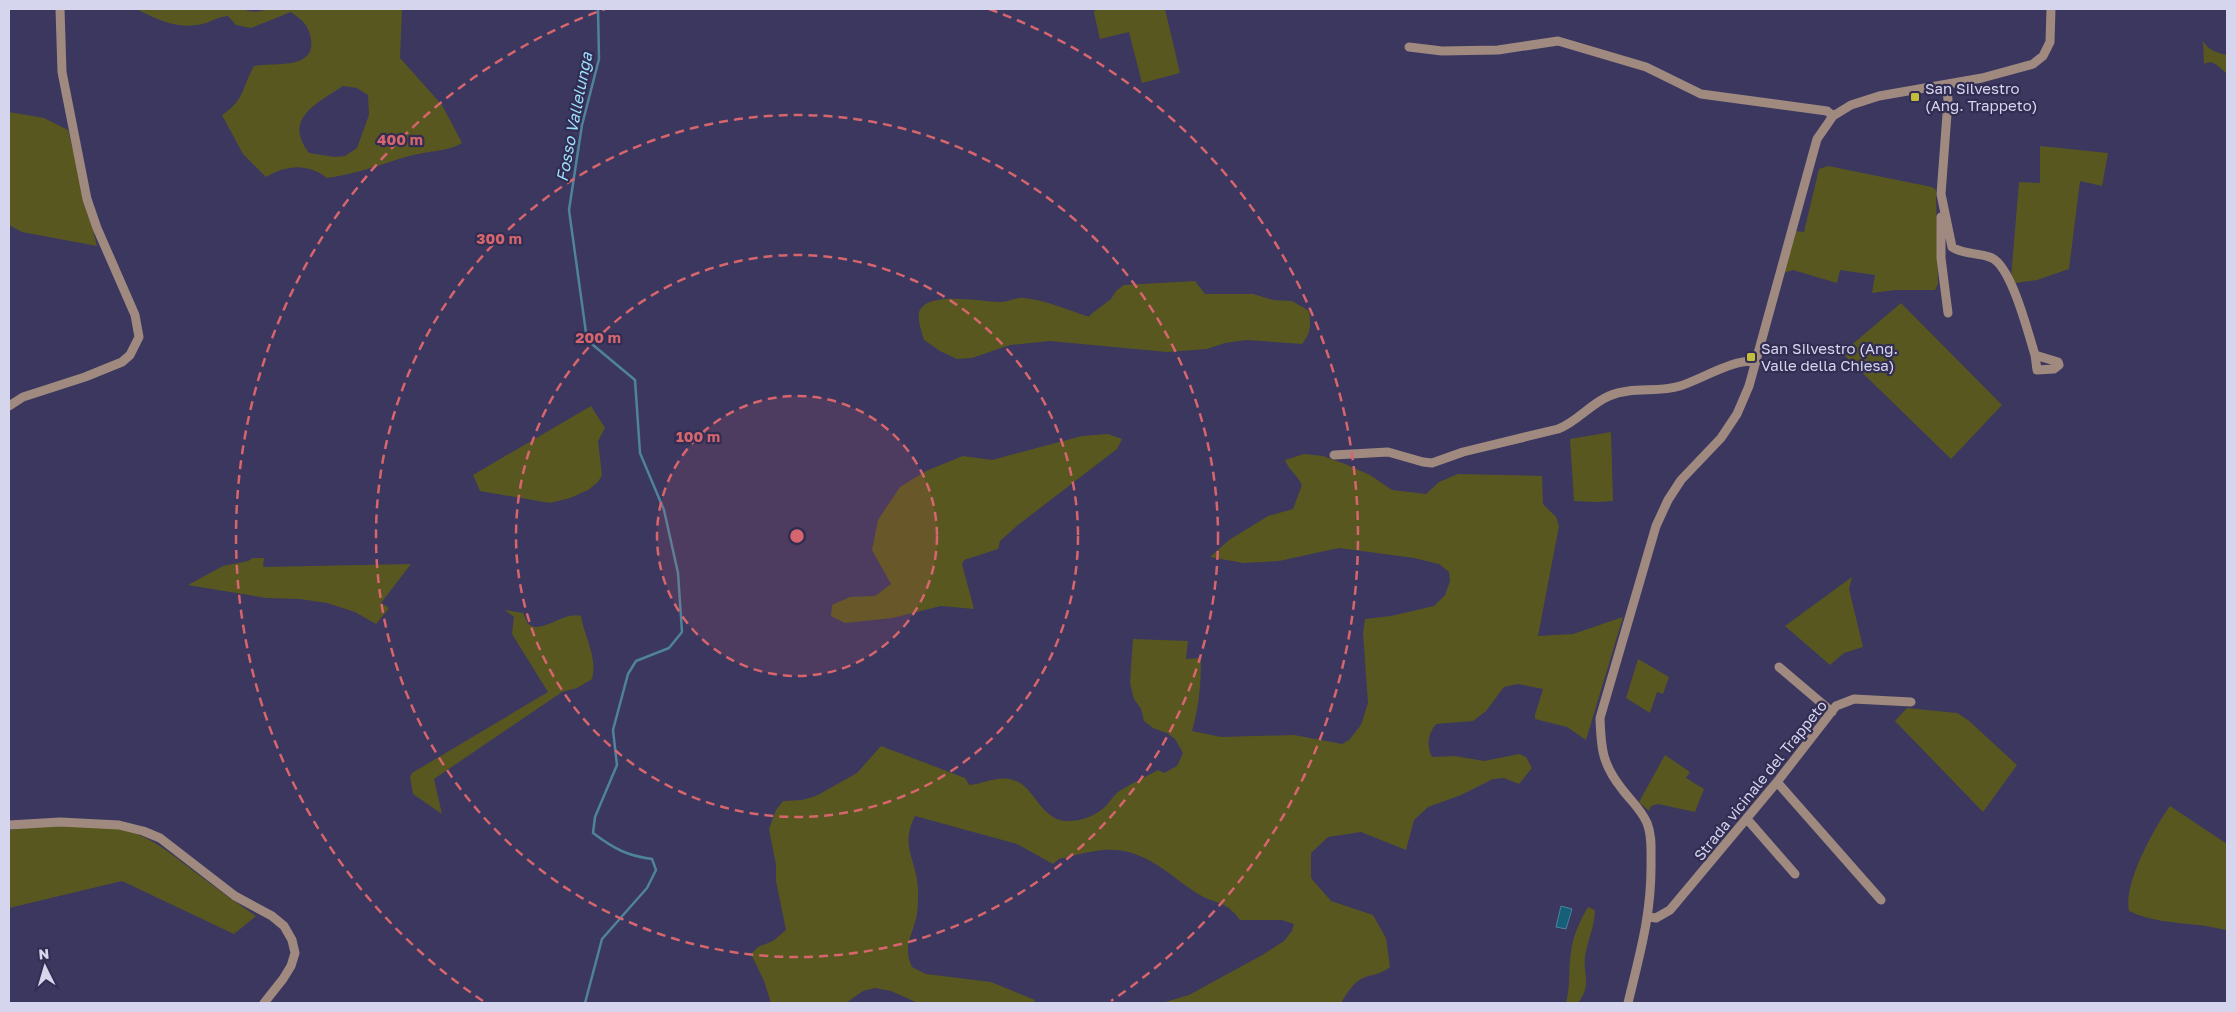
<svg xmlns="http://www.w3.org/2000/svg" width="2236" height="1012" viewBox="0 0 2236 1012" font-family="'Golos Text',sans-serif">
<style>
.green{fill:#595720;fill-rule:evenodd}
.water{fill:#165f78;stroke:#4f829b}
.lines{fill:none;stroke-linecap:round;stroke-linejoin:round}
.stream{stroke:#4f829b;stroke-width:2.5}
.minor{stroke:#a08a80;stroke-width:9}
.ring{fill:none;stroke:#d6656d;stroke-width:2.5;stroke-dasharray:9 6}
.poi-dot{fill:#c3bd3e;stroke:#312d53;stroke-width:2}
.labels{text-anchor:middle;dominant-baseline:central;stroke-width:4.5;stroke-linejoin:round;paint-order:stroke}
.poi-label{font-size:15px;fill:#d5d5ed;stroke:#312d53;text-anchor:start}
.street-label{font-size:15px;fill:#d5d5ed;stroke:#312d53}
.water-label{font-size:16px;font-style:italic;fill:#9de0fc;stroke:#312d53}
.centre{fill:#d6656d;stroke:#312d53;stroke-width:2.5}
.ring-label{font-size:15px;text-anchor:middle;font-weight:bold;fill:#d6656d;stroke:#312d53;stroke-width:4.5;stroke-linejoin:round;paint-order:stroke}
</style>
<rect width="100%" height="100%" fill="#3b375e"/>
<!-- green -->
<path class="green" d="M 136,9 L 243,9 C 252,13 259,12 268,9 L 402,9 L 400,58 L 442,105 L 462,143 C 447,152 426,151 409,156 C 382,164 356,174 327,178 C 307,163 287,165 266,177 L 243,154 L 222,115 C 245,100 242,87 254,66 C 272,62 316,71 311,39 C 309,25 302,20 291,12 L 251,28 L 236,25 L 228,16 C 219,17 214,20 206,23 C 179,31 159,20 136,9 ZM 343,86 L 357,88 L 368,95 L 369,115 L 357,148 L 345,156 L 335,157 L 309,153 C 282,118 318,103 343,86 Z
M 1095,9 L 1165,9 L 1180,73 L 1142,83 L 1129,32 L 1100,39 L 1094,13 Z
M 2203,41 C 2208,50 2217,53 2227,55 L 2227,74 C 2220,68 2213,58 2204,64 Z
M 9,112 L 44,118 L 68,130 L 97,246 L 22,232 L 9,225 Z
M 2040,146 L 2108,153 L 2102,186 L 2080,181 L 2069,269 L 2037,280 L 2015,283 L 2011,278 L 2019,182 L 2040,183 Z
M 1828,166 L 1932,187 L 1936,190 L 1938,284 L 1935,290 L 1895,290 L 1872,293 L 1875,275 L 1840,270 L 1837,283 L 1793,270 L 1783,273 L 1795,231 L 1804,232 L 1819,169 Z
M 1195,281 L 1205,294 L 1253,294 L 1273,300 L 1292,301 L 1309,311 C 1311,324 1311,333 1302,344 L 1246,340 L 1225,343 L 1207,349 L 1167,352 L 1050,341 L 1010,345 L 972,358 L 957,359 L 940,351 L 924,340 C 922,333 916,317 920,310 C 930,291 982,302 1000,302 C 1008,302 1016,297 1023,298 C 1046,300 1068,310 1089,317 L 1090,315 L 1111,299 L 1116,291 L 1124,285 Z
M 1901,303 L 2002,405 L 1951,459 L 1842,353 Z
M 591,406 L 605,428 L 598,441 L 602,475 L 598,482 L 588,490 L 570,498 L 550,503 L 480,491 L 473,475 Z
M 1611,432 L 1613,501 L 1596,502 L 1574,501 L 1570,439 Z
M 1108,434 L 1122,439 L 1117,449 L 1018,525 L 1000,541 L 998,549 L 964,560 L 962,564 L 974,609 L 941,606 L 892,618 L 845,623 L 831,616 L 832,605 L 850,597 L 875,596 L 891,584 L 872,550 L 878,520 L 900,487 L 926,471 L 963,456 L 992,460 L 1082,436 Z
M 1304,454 L 1323,456 L 1345,464 L 1370,475 L 1392,490 L 1426,494 L 1439,482 L 1458,474 L 1542,476 L 1543,504 L 1556,517 L 1559,526 L 1538,636 L 1573,634 L 1623,617 L 1586,740 L 1567,727 L 1535,719 L 1535,715 L 1543,689 L 1518,684 L 1504,687 L 1486,711 L 1473,721 L 1436,724 C 1428,734 1426,745 1432,757 L 1455,756 L 1484,761 L 1519,754 L 1526,757 L 1532,768 L 1519,784 L 1504,778 L 1493,779 L 1461,795 L 1428,807 L 1414,820 L 1406,850 L 1361,832 L 1328,837 L 1311,853 L 1311,878 L 1331,901 L 1373,915 L 1386,938 L 1390,967 C 1376,977 1373,973 1361,979 C 1352,984 1346,995 1341,1003 L 1162,1003 L 1189,995 L 1264,954 L 1284,941 L 1292,931 L 1294,924 L 1282,920 L 1240,920 C 1225,899 1214,905 1195,892 C 1167,873 1142,847 1104,850 C 1089,851 1073,856 1059,859 L 1053,864 L 1017,844 L 915,816 C 899,848 918,861 918,891 C 918,899 918,907 917,914 C 913,936 902,945 912,967 L 926,974 L 991,982 L 1035,1000 L 1033,1003 L 918,1003 L 891,991 L 875,988 L 863,991 L 846,1003 L 771,1003 L 764,981 L 751,954 L 758,947 L 773,941 L 786,930 L 776,881 L 776,865 L 769,829 L 776,810 L 783,801 L 802,800 L 816,796 L 857,773 L 881,746 L 965,778 L 969,785 C 984,784 998,775 1013,780 C 1030,785 1036,804 1049,814 C 1064,828 1092,819 1105,807 C 1110,802 1114,794 1121,790 C 1132,783 1146,777 1158,770 L 1164,773 L 1177,766 L 1183,753 L 1175,739 L 1167,733 L 1153,728 L 1144,721 L 1141,709 L 1134,699 L 1130,683 L 1133,639 L 1188,641 L 1186,659 L 1201,658 C 1201,684 1199,707 1192,731 L 1221,737 L 1294,735 L 1342,744 L 1349,740 L 1361,725 L 1368,703 L 1363,633 L 1365,619 L 1391,616 L 1434,606 L 1445,595 L 1450,581 L 1449,572 L 1439,564 L 1414,558 L 1339,548 L 1279,561 L 1243,563 L 1210,557 L 1229,540 L 1268,516 L 1293,509 L 1302,485 C 1297,475 1289,470 1285,460 Z
M 253,558 L 264,558 L 263,567 L 411,564 L 381,603 L 389,608 L 376,624 L 355,612 L 327,603 L 300,599 L 266,598 L 188,585 L 223,566 L 248,561 Z
M 1852,577 L 1849,589 L 1863,647 L 1844,653 L 1830,665 L 1785,626 Z
M 505,610 L 523,613 L 528,624 L 534,627 C 550,628 565,612 581,616 C 584,636 598,658 592,679 L 577,688 L 562,692 L 434,779 L 442,814 L 413,794 L 410,777 L 412,773 L 548,692 L 512,634 L 514,617 Z
M 1638,659 L 1669,677 L 1663,694 L 1657,692 L 1650,713 L 1626,698 Z
M 1907,708 L 1957,713 L 1968,720 L 2017,765 L 1983,812 L 1895,721 Z
M 1665,755 L 1690,772 L 1686,778 L 1704,789 L 1695,812 L 1658,804 L 1651,806 L 1649,811 L 1639,802 Z
M 2170,806 L 2227,844 L 2227,927 L 2225,930 C 2193,921 2160,926 2129,911 C 2123,884 2154,828 2170,806 Z
M 44,826 C 71,827 103,823 129,831 C 159,841 178,860 203,878 C 220,891 238,904 256,916 L 234,934 L 122,881 L 9,908 L 9,830 Z
M 1588,907 L 1595,910 C 1595,925 1587,942 1585,957 C 1583,975 1592,985 1578,1003 L 1566,1003 C 1571,983 1568,970 1571,952 C 1573,935 1580,921 1588,907 Z"/>
<!-- water -->
<path class="water" d="M 1561,906 L 1572,909 L 1566,929 L 1556,927 Z"/>
<g class="lines">
<!-- stream -->
<path class="stream" d="M 585,1003 L 602,939 L 647,888 L 656,870 L 652,859 C 627,856 613,848 593,833 L 595,817 L 617,765 L 613,730 L 628,674 L 636,661 L 669,648 L 682,632 L 678,573 L 664,510 L 640,453 L 635,380 L 587,340 L 569,210 L 582,125 L 599,59 L 598,9"/>
<!-- minor -->
<path class="minor" d="M 1409,47 L 1442,51 L 1498,50 L 1558,41 L 1646,67 L 1701,94 L 1827,111 L 1833,116
M 1947,84 L 1948,101 L 1941,194 L 1952,247 C 1964,255 1978,252 1992,258 C 2012,268 2028,333 2035,355 L 2058,362 L 2059,365 L 2054,369 L 2037,370 L 2035,355
M 1941,217 L 1941,258 L 1948,313
M 9,406 L 23,397 L 85,377 L 122,362 L 130,355 L 139,337 L 135,315 L 97,228 L 87,199 L 62,72 L 60,9
M 1334,455 L 1388,452 L 1423,462 L 1432,463 L 1463,452 L 1558,429 C 1577,422 1590,404 1609,396 C 1632,386 1657,393 1680,386 C 1700,380 1737,357 1756,362
M 1779,667 L 1832,712
M 1777,782 L 1881,900
M 1747,819 L 1795,874
M 9,825 L 60,822 L 119,825 L 143,831 L 160,838 L 235,896 L 272,916 L 284,926 L 292,940 L 295,953 L 291,966 L 283,979 L 264,1003
M 1649,917 L 1656,918 L 1670,910 L 1777,782 L 1836,706 L 1854,699 L 1911,702
M 1628,1003 C 1640,953 1652,913 1651,860 C 1651,848 1652,835 1647,823 C 1641,809 1631,801 1622,789 C 1602,764 1601,748 1600,718 L 1656,526 L 1668,500 L 1681,480 L 1721,438 L 1737,414 L 1749,386 L 1817,139 L 1833,116 L 1851,105 L 1879,96 L 1982,78 L 2033,64 L 2043,56 L 2050,42 L 2051,9"/>
</g>
<!-- distance rings -->
<circle cx="797" cy="536" r="140" fill="#d6656d" fill-opacity=".12"/>
<g class="ring">
<circle cx="797" cy="536" r="140"/>
<circle cx="797" cy="536" r="281"/>
<circle cx="797" cy="536" r="421"/>
<path d="M483 1001A561 561 0 0 1 605 9M989 9A561 561 0 0 1 1111 1001"/>
</g>
<!-- markers -->
<g class="poi-dot">
<rect x="1910" y="92" width="10" height="10" rx="2.5"/>
<rect x="1746" y="352" width="10" height="10" rx="2.5"/>
</g>
<g class="labels">
<!-- poi labels -->
<g class="poi-label">
<text x="1925" y="88">San Silvestro<tspan x="1925" dy="17">(Ang. Trappeto)</tspan></text>
<text x="1761" y="348">San Silvestro (Ang.<tspan x="1761" dy="17">Valle della Chiesa)</tspan></text>
</g>
<!-- street labels -->
<g class="street-label">
<text transform="translate(1760 780) rotate(-51)">Strada vicinale del Trappeto</text>
</g>
<!-- water labels -->
<g class="water-label">
<text transform="translate(574 117) rotate(-79)">Fosso Vallelunga</text>
</g>
</g>
<circle cx="797" cy="536" r="8" class="centre"/>
<g class="ring-label">
<text x="400" y="145">400 m</text>
<text x="499" y="244">300 m</text>
<text x="598" y="343">200 m</text>
<text x="698" y="442">100 m</text>
</g>
<!-- border -->
<rect width="2236" height="1012" fill="none" stroke="#d5d5ed" stroke-width="20"/>
<!-- north arrow -->
<g transform="translate(45 967) rotate(355)" stroke="#312d53" stroke-width="4" paint-order="stroke">
<path d="M0-4L9 19L0 12L-9 19Z" fill="#d5d5ed"/>
<text y="-8" font-size="14" font-weight="bold" text-anchor="middle" fill="#d5d5ed">N</text>
</g>
</svg>
